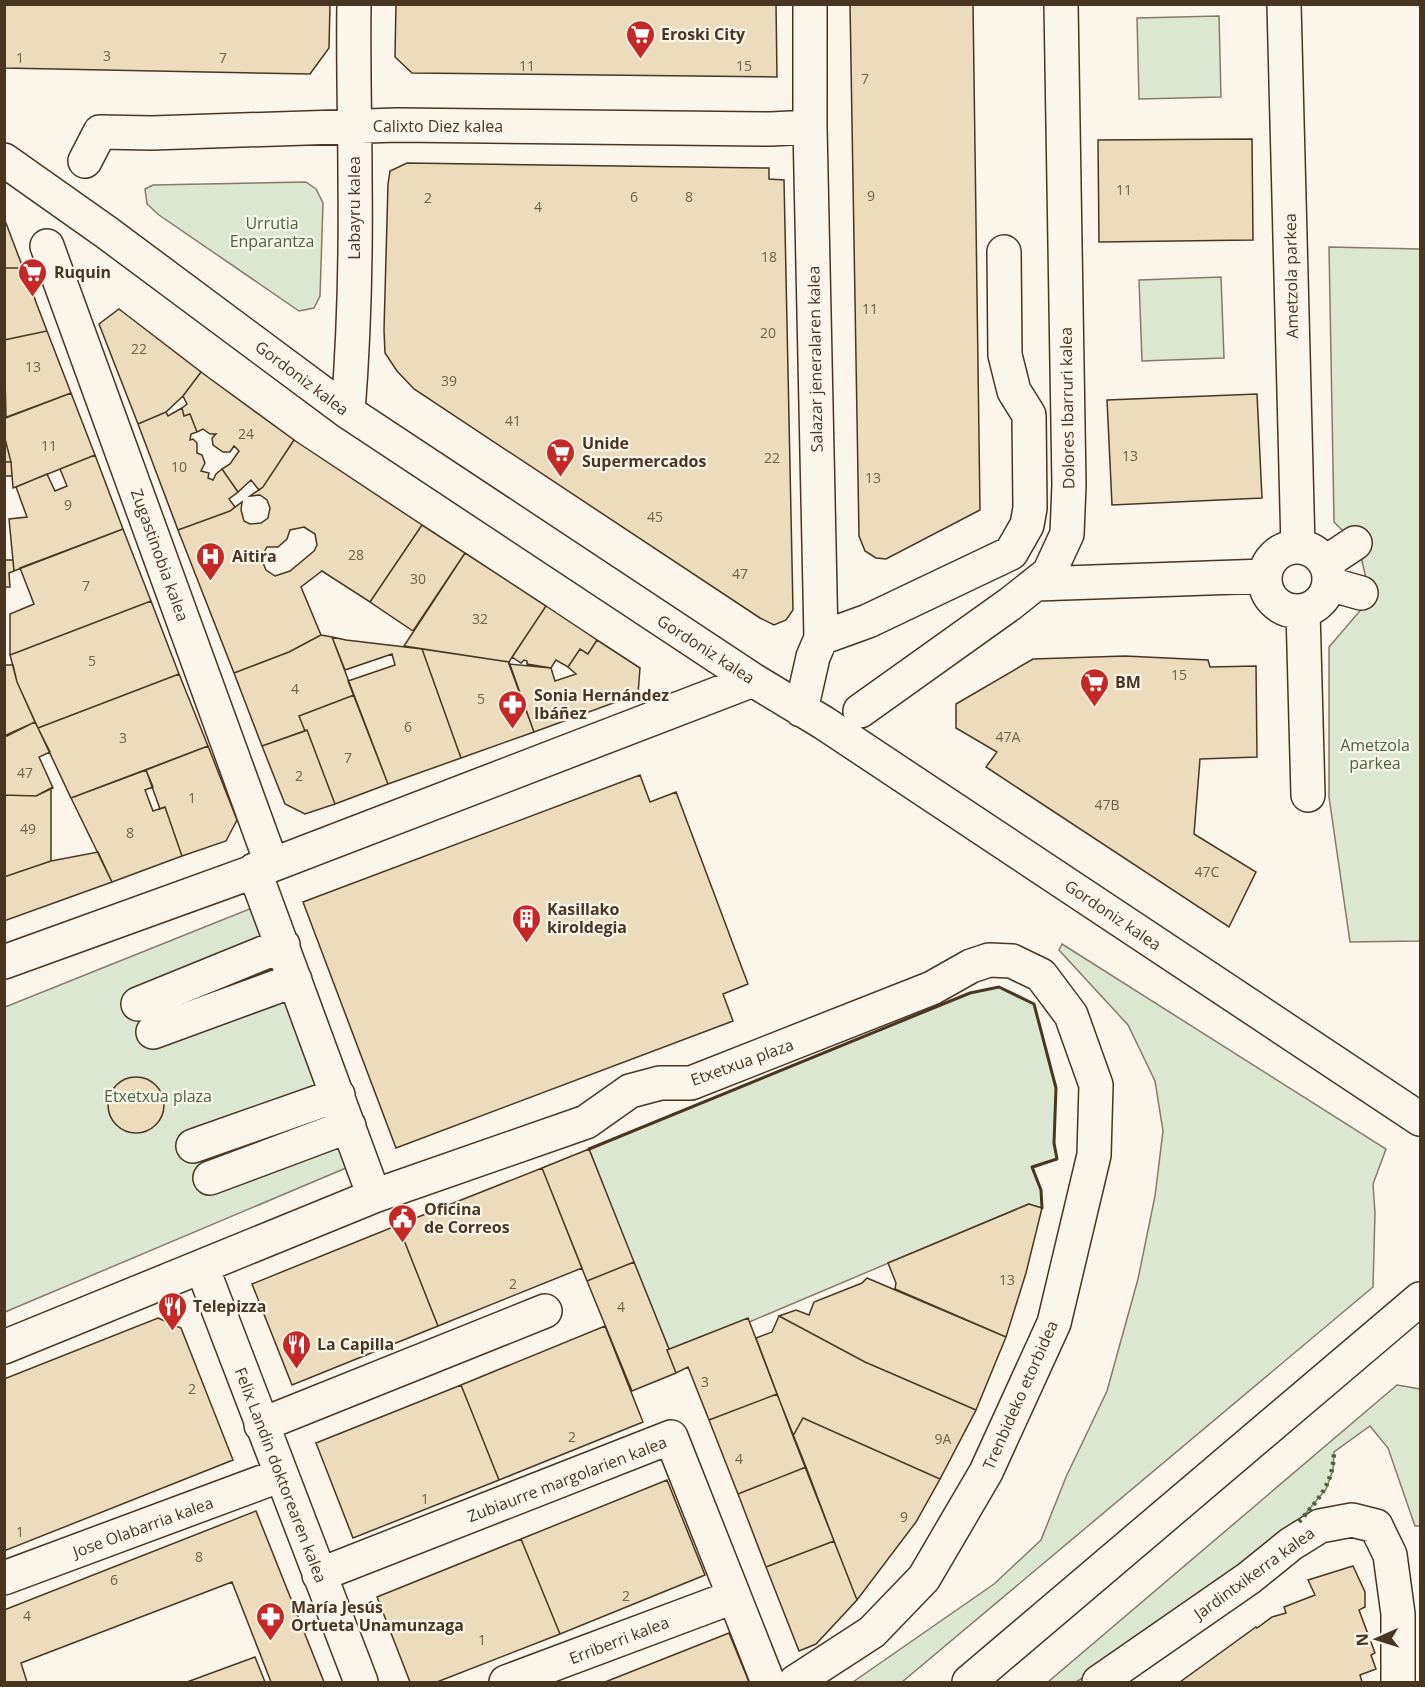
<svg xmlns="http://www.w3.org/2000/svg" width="1425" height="1687" viewBox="0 0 1425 1687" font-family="'Open Sans',sans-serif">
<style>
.green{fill:#dce7d0;stroke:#887966;stroke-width:1.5}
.building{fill:#ecdcbc;stroke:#4a3520;stroke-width:1.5;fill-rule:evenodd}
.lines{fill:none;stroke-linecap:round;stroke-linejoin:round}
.minor-casing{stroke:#4a3520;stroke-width:36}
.minor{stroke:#fbf6e9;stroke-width:33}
.hedge{stroke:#436837;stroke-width:4.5;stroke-dasharray:3 4.5;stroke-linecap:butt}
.wall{stroke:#4a3520;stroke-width:3}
.labels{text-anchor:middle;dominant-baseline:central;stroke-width:4.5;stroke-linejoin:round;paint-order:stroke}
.number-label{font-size:14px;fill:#725f47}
.poi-label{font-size:16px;font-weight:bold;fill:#4a3520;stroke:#fbf6e9;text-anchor:start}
.street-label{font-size:16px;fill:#4a3520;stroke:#fbf6e9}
.park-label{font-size:16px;fill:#436837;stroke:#fbf6e9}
</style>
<rect width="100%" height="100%" fill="#fbf6e9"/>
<!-- green -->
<path class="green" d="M 1219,16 L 1221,97 L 1139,99 L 1137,18 Z
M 306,182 L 316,189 L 323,203 L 320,296 L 314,308 L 299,311 L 159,215 L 147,204 L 145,189 L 153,185 Z
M 1329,247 L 1420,249 L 1420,941 L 1350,942 L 1329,797 L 1329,647 L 1365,605 L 1369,592 L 1360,552 L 1355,543 L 1334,522 Z
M 1221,277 L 1224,358 L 1142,361 L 1139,280 Z
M 252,908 L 346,1168 L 5,1312 L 5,1007 Z
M 1062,944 L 1386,1149 L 1373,1184 L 1375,1213 L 1373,1287 L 902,1682 L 853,1682 L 994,1584 L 1041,1540 L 1066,1477 L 1107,1391 L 1138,1279 L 1155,1196 L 1163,1131 L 1155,1081 L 1128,1025 L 1059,950 Z
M 999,987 L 1034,1004 L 1056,1088 L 1054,1143 L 1057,1159 L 1033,1168 L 1041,1190 L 1042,1208 L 1028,1204 L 669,1356 L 589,1149 L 970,993 Z
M 1397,1385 L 1420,1389 L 1420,1526 L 1415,1526 L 1388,1448 L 1370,1426 L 1334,1452 L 1333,1470 L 1326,1489 L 1296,1525 L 1124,1653 L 1076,1682 L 1048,1682 Z"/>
<!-- building -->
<path class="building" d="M 4,4 L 330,4 L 329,48 L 310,74 L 4,68 Z
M 396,4 L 776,4 L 777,77 L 412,73 L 395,57 Z
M 850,4 L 973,4 L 980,510 L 886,559 L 876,558 L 865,551 L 859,536 Z
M 1252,139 L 1253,240 L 1099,242 L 1098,140 Z
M 407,163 L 769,168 L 769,179 L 784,180 L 793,610 L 786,620 L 774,625 L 760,618 L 414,389 L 397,371 L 385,353 L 384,330 L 388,184 L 390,171 Z
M 4,222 L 6,223 L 23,268 L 4,268 Z
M 4,268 L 23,268 L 47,331 L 4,340 Z
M 119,309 L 201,372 L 183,396 L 166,412 L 138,424 L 99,324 Z
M 47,331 L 71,393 L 6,418 L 4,340 Z
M 201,372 L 294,440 L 263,487 L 259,490 L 251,480 L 238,492 L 222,469 L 230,464 L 239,451 L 234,446 L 230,452 L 223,452 L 213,445 L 212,438 L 216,434 L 210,434 L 203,429 L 197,432 L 190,414 L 184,416 L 182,408 L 187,404 L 183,396 Z
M 71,393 L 95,455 L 13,488 L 11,462 L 4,435 L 4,418 Z
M 1257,394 L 1262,498 L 1112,505 L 1107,400 Z
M 182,408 L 184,416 L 190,414 L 197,432 L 191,434 L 190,440 L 193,439 L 197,443 L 197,453 L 202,455 L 205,463 L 201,471 L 209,473 L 208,478 L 213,480 L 216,474 L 222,469 L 238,492 L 229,499 L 235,507 L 230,511 L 178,530 L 138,424 L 166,412 L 168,416 Z
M 4,435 L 11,462 L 4,462 Z
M 294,440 L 422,525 L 370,602 L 322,571 L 301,587 L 321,635 L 289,652 L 234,673 L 178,530 L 230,511 L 242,502 L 241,510 L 244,521 L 250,524 L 261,523 L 268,518 L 270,508 L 267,500 L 260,495 L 250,496 L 263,487 ZM 304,527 L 315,534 L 317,545 L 314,551 L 290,571 L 275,576 L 266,570 L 261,558 L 267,547 L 278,547 L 287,539 L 290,530 Z
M 95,455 L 123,529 L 14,571 L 9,519 L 27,517 L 16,487 L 47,474 L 55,491 L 67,486 L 60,469 Z
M 4,462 L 11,462 L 12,476 L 4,476 Z
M 422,525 L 465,553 L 413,631 L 370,602 Z
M 123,529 L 151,601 L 10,655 L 10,614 L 34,604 L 20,568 Z
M 465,553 L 546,606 L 509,662 L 404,646 Z
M 4,560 L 13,560 L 14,571 L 9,573 L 10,587 L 4,587 Z
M 151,601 L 179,674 L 38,728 L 17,682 L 10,655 Z
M 546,606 L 597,640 L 588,654 L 580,649 L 568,667 L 556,660 L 551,668 L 527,664 L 527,661 L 524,660 L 521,663 L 512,657 Z
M 321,635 L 332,637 L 354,695 L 299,716 L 305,731 L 262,746 L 234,673 L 289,652 Z
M 332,637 L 346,640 L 422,649 L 461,758 L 388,784 L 348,681 L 395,665 L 392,654 L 345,670 Z
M 597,640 L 640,668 L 638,694 L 534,732 L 509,664 L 551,668 L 555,681 L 576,674 L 568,667 L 580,649 L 588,654 Z
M 422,649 L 509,662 L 534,732 L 461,758 Z
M 1125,656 L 1208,660 L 1210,667 L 1256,666 L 1257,757 L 1200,759 L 1194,834 L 1256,872 L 1229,927 L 986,767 L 997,752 L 956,728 L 956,704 L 1033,659 Z
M 4,665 L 13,665 L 17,682 L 35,722 L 7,736 L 4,736 Z
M 179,674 L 208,746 L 71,798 L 38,728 Z
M 354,695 L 388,784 L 335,804 L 307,730 L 305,731 L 299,716 Z
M 35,722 L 50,752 L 39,757 L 53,788 L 36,796 L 4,795 L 4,736 Z
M 307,730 L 335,804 L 305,814 L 285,804 L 262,746 Z
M 208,746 L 237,820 L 226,841 L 182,856 L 165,807 L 160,809 L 146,770 Z
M 146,770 L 153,787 L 145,790 L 153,811 L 165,807 L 182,856 L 112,882 L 71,798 Z
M 640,775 L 650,802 L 676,792 L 748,984 L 723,994 L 733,1021 L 396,1148 L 303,902 Z
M 51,788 L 51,861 L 4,877 L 4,795 L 36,796 Z
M 98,852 L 112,882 L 4,921 L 4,877 L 51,861 Z
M108 1105a28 28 0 1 1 56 0a28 28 0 1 1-56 0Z
M 589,1149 L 634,1262 L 587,1281 L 542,1168 Z
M 542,1168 L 582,1268 L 438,1326 L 398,1225 Z
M 1029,1204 L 1042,1208 L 1026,1273 L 1006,1337 L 895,1289 L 896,1283 L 888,1263 Z
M 398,1225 L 438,1326 L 292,1385 L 252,1284 Z
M 634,1262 L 669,1349 L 667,1350 L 676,1373 L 632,1391 L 587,1281 Z
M 867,1278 L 1006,1337 L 976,1410 L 865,1362 L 779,1316 L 796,1310 L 809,1315 L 814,1302 L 862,1283 Z
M 779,1316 L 865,1362 L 976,1410 L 940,1479 L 803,1418 L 793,1436 L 756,1338 L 772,1332 Z
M 158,1318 L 181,1328 L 233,1460 L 4,1551 L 4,1379 Z
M 748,1318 L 777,1394 L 709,1420 L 688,1367 L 676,1373 L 667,1350 Z
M 605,1326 L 643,1422 L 499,1480 L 461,1385 Z
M 461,1385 L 499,1480 L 353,1538 L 316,1443 Z
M 777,1394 L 806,1467 L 738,1494 L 709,1420 Z
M 803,1418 L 940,1479 L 916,1522 L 857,1600 L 793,1436 Z
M 806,1467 L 834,1541 L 766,1567 L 738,1494 Z
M 667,1480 L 705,1575 L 560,1634 L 521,1539 Z
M 256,1511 L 324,1682 L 271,1682 L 232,1582 L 21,1663 L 27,1682 L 4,1682 L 4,1610 Z
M 521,1539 L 560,1634 L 437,1682 L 410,1682 L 377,1597 Z
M 834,1541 L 857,1600 L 816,1644 L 799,1651 L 766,1567 Z
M 1353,1566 L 1365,1592 L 1365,1607 L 1359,1610 L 1375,1653 L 1371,1655 L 1376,1669 L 1360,1675 L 1362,1682 L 1180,1682 L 1256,1627 L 1257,1628 L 1272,1617 L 1286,1613 L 1284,1607 L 1315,1595 L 1308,1580 Z
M 729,1633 L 749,1682 L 605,1682 Z
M 255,1657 L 265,1682 L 187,1682 Z"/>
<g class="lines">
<defs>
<path id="minor" d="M 1284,4 L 1298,547
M 4,160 L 106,232 L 348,412 L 753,680 L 824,723 L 1420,1119
M 85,161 L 100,132 L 152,133 L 397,125 L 771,129 L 810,127
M 47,246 L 272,865
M 348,412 C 354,335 356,257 355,179 C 355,121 353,63 354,4
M1265 579a32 32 0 1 1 64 0a32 32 0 1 1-64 0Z
M 1325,563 L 1355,543
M 1036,584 L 1265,576
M 1329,584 L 1361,593
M 1303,611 L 1308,795
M 821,638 L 868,621 L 1011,553 L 1027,525 L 1030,508 L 1029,415 L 1014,391 L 1005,355 L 1004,252
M 801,710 L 813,657 L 821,638 L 810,127 L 810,4
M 860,711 L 1010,604 L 1049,573 L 1067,534 L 1069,485 L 1061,4
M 254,870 L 374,1196
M 4,962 L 272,865 L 753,680
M 138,1004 L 283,945
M 153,1032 L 295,980
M 193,1146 L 338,1095
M 210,1178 L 349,1126
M 202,1267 L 361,1682
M 4,1347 L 374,1196 L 586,1122 L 630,1091 L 660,1083 L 691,1083 L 932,988 L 971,966 L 989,960 L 1012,961 L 1041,975 L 1071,1015 L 1096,1085 L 1094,1155 L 1054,1323 L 986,1472 L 924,1578 L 872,1632 L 795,1682
M 261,1425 L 545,1311
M 319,1575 L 671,1437 L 768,1682
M 4,1578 L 281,1475
M 506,1682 L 733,1597
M 969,1682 L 1420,1299
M 1099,1682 L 1249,1578 L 1291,1544 L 1320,1526 L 1352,1520 L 1376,1526 L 1390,1555 L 1398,1614 L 1398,1682"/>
</defs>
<!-- minor casing -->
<use href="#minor" class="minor-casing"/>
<!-- minor -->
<use href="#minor" class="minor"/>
<!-- hedge -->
<path class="hedge" d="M 1299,1522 C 1319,1498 1333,1485 1334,1452"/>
<!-- wall -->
<path class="wall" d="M 589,1149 L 970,993 L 999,987 L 1034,1004 L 1056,1088 L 1054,1143 L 1057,1159 L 1032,1167 L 1041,1190 L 1042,1208"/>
</g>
<!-- icons -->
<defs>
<symbol id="supermarket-pin" viewBox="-11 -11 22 30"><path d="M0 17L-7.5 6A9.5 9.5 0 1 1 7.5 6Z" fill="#c62828" stroke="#fbf6e9"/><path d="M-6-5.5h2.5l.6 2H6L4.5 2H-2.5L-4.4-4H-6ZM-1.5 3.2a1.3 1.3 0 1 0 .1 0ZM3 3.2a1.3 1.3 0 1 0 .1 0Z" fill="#fff"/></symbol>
<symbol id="hospital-pin" viewBox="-11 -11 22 30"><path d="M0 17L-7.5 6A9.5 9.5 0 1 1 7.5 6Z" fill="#c62828" stroke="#fbf6e9"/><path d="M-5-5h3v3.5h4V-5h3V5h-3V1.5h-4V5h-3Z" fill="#fff"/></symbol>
<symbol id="pharmacy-pin" viewBox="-11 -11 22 30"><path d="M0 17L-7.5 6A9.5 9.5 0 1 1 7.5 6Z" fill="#c62828" stroke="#fbf6e9"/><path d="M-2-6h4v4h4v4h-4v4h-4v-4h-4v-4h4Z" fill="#fff"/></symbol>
<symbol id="building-pin" viewBox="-11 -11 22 30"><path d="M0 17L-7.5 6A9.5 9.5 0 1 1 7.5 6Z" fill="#c62828" stroke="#fbf6e9"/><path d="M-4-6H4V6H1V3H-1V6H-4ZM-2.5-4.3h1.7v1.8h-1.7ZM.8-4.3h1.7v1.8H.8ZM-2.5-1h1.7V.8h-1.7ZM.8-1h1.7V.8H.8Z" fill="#fff"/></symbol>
<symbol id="civic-pin" viewBox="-11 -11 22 30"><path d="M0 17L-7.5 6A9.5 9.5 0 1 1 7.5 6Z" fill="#c62828" stroke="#fbf6e9"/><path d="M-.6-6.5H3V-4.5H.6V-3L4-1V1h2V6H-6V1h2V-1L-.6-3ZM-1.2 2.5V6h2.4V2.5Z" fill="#fff"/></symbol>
<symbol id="restaurant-pin" viewBox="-11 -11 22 30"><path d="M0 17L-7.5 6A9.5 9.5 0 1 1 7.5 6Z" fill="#c62828" stroke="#fbf6e9"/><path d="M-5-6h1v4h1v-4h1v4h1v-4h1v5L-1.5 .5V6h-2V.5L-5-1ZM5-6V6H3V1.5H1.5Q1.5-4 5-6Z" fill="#fff"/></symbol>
</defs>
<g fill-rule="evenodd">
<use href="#supermarket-pin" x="624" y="18" width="33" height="45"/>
<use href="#supermarket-pin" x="16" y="256" width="33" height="45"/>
<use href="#supermarket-pin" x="544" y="436" width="33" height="45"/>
<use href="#hospital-pin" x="194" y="540" width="33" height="45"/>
<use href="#supermarket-pin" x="1078" y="666" width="33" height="45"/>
<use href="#pharmacy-pin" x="496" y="688" width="33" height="45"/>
<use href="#building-pin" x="510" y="902" width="33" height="45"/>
<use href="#civic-pin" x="386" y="1202" width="33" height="45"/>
<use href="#restaurant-pin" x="156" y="1290" width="33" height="45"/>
<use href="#restaurant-pin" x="280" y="1328" width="33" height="45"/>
<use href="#pharmacy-pin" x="254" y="1600" width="33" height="45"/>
</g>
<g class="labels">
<!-- number labels -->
<g class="number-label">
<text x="107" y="55">3</text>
<text x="20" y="57">1</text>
<text x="223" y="57">7</text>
<text x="527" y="65">11</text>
<text x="744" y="65">15</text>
<text x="865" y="78">7</text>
<text x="1124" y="189">11</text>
<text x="871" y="195">9</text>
<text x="634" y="196">6</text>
<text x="689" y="196">8</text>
<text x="428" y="197">2</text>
<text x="538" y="206">4</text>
<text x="769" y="256">18</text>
<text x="870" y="308">11</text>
<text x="768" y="332">20</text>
<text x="139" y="348">22</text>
<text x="33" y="366">13</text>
<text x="449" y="380">39</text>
<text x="513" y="420">41</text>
<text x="246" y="433">24</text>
<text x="49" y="445">11</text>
<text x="1130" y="455">13</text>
<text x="772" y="457">22</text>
<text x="179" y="466">10</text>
<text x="873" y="477">13</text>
<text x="68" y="504">9</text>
<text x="655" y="516">45</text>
<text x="356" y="554">28</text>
<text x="740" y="573">47</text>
<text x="418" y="578">30</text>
<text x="86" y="585">7</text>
<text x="480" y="618">32</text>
<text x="92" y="660">5</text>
<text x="1179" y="674">15</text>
<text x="295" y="688">4</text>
<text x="481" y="698">5</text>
<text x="408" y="726">6</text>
<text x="1008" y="736">47A</text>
<text x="123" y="737">3</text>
<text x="348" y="757">7</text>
<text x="25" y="772">47</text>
<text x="299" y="775">2</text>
<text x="192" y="797">1</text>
<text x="1107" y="804">47B</text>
<text x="28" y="828">49</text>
<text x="130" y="832">8</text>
<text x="1207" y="871">47C</text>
<text x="1007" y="1279">13</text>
<text x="513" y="1283">2</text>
<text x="621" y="1306">4</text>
<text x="705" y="1381">3</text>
<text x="192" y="1388">2</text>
<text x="572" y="1436">2</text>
<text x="943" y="1438">9A</text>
<text x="739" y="1458">4</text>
<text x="425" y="1498">1</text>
<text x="904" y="1516">9</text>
<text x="20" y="1531">1</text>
<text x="199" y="1556">8</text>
<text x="114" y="1579">6</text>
<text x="626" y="1595">2</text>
<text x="27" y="1615">4</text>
<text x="482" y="1639">1</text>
</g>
<!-- poi labels -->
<g class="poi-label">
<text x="661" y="34">Eroski City</text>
<text x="54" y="272">Ruquin</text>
<text x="582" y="443">Unide<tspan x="582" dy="18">Supermercados</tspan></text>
<text x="232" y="556">Aitira</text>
<text x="1115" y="682">BM</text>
<text x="534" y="695">Sonia Hernández<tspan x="534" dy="18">Ibáñez</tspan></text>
<text x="547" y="909">Kasillako<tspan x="547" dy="18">kiroldegia</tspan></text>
<text x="424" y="1209">Oficina<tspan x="424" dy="18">de Correos</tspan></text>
<text x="193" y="1306">Telepizza</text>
<text x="317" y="1344">La Capilla</text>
<text x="291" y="1607">María Jesús<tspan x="291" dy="18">Ortueta Unamunzaga</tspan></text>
</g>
<!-- street labels -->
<g class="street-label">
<text x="438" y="126">Calixto Diez kalea</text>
<text transform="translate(354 208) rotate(-90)">Labayru kalea</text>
<text transform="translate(1291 276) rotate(-91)">Ametzola parkea</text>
<text transform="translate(815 359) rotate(-91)">Salazar jeneralaren kalea</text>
<text transform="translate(302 378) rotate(37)">Gordoniz kalea</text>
<text transform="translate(1067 408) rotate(-91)">Dolores Ibarruri kalea</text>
<text transform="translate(160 555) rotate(70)">Zugastinobia kalea</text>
<text transform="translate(706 649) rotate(33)">Gordoniz kalea</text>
<text transform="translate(1113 915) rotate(34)">Gordoniz kalea</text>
<text transform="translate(742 1062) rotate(-20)">Etxetxua plaza</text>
<text transform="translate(1020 1395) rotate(-66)">Trenbideko etorbidea</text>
<text transform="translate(281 1475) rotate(69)">Felix Landin doktorearen kalea</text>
<text transform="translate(567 1479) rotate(-21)">Zubiaurre margolarien kalea</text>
<text transform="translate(143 1527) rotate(-20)">Jose Olabarria kalea</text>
<text transform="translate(1254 1573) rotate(-36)">Jardintxikerra kalea</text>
<text transform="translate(619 1640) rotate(-21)">Erriberri kalea</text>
</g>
<!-- park labels -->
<g class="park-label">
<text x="272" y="223">Urrutia<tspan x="272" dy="18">Enparantza</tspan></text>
<text x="1375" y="745">Ametzola<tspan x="1375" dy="18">parkea</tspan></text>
<text x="158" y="1096">Etxetxua plaza</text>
</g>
</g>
<!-- border -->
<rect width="1425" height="1687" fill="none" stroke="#4a3520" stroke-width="12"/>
<!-- north arrow -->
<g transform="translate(1377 1639) rotate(267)" stroke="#fbf6e9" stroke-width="4.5" paint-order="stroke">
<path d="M0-4.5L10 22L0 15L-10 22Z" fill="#4a3520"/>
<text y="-9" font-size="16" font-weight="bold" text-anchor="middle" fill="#4a3520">N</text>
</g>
</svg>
